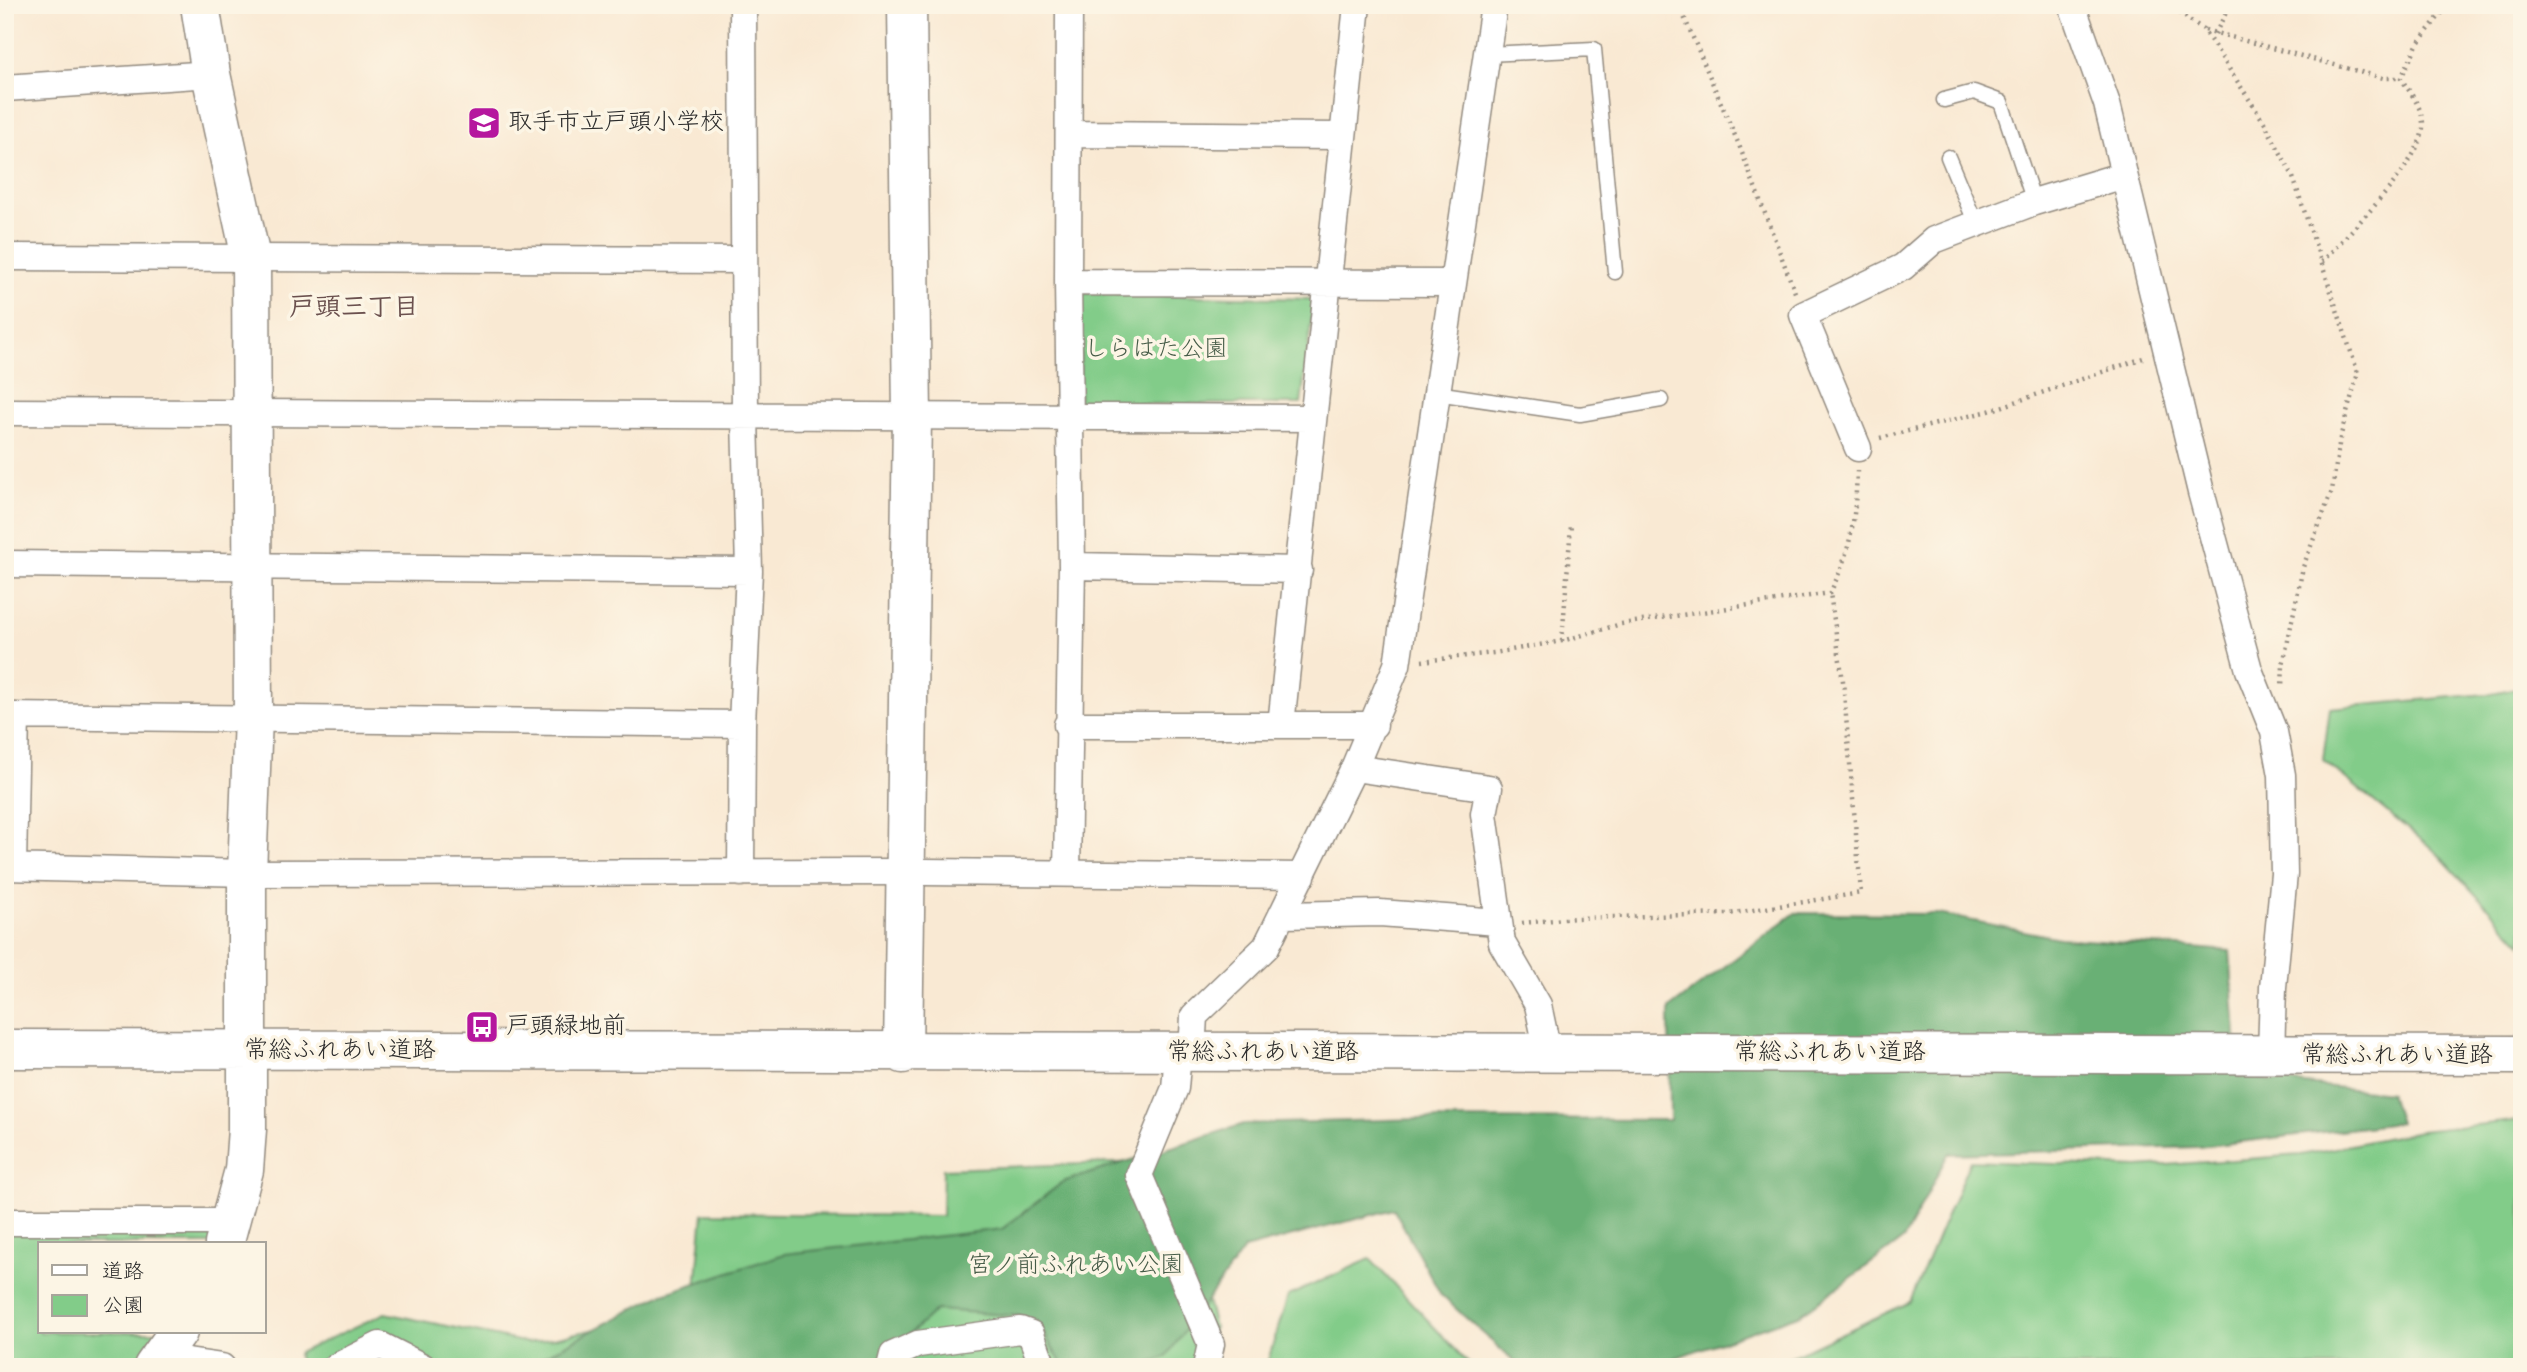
<svg xmlns="http://www.w3.org/2000/svg" width="2527" height="1372" viewBox="0 0 2527 1372" font-family="'Indie Flower','Klee One',sans-serif">
<style>
.green{fill:#82cc89;stroke:#567c5a;stroke-width:2}
.forest{fill:#69b075;stroke:#4a6e50;stroke-width:2}
.lines{fill:none;stroke-linecap:round;stroke-linejoin:round}
.lane-casing{stroke:#928a7f;stroke-width:17}
.street-casing{stroke:#928a7f;stroke-width:29}
.secondary-casing{stroke:#928a7f;stroke-width:41}
.path{stroke:#928a7f;stroke-width:4.5;stroke-dasharray:2 5;stroke-linecap:butt}
.lane{stroke:#fff;stroke-width:14}
.street{stroke:#fff;stroke-width:26}
.secondary{stroke:#fff;stroke-width:38}
.labels{text-anchor:middle;dominant-baseline:central;stroke-width:7;stroke-linejoin:round;paint-order:stroke}
.poi-label{font-size:24px;fill:#2b2b2b;stroke:#fcf5e5;text-anchor:start}
.park-label{font-size:24px;fill:#455b47;stroke:#fcf5e5}
.street-label{font-size:24px;fill:#2b2b2b;stroke:#fcf5e5}
.neighbourhood-label{font-size:26px;font-weight:bold;fill:#6b514f;stroke:#fcf5e5}
</style>
<rect width="100%" height="100%" fill="#fcf5e5"/>
<filter id="ink" filterUnits="userSpaceOnUse"><feTurbulence type="fractalNoise" baseFrequency=".0143" numOctaves="2"/><feDisplacementMap in="SourceGraphic" scale="14" xChannelSelector="R" yChannelSelector="G"/><feConvolveMatrix kernelMatrix="1 2 1 2 8 2 1 2 1" color-interpolation-filters="sRGB"/></filter>
<filter id="wash" filterUnits="userSpaceOnUse"><feTurbulence type="fractalNoise" baseFrequency=".00686" numOctaves="4" result="noise"/><feDisplacementMap in="SourceGraphic" scale="28" xChannelSelector="R" yChannelSelector="G"/><feGaussianBlur stdDeviation="1.57" result="paint"/><feColorMatrix in="noise" values="0 0 0 0 0 0 0 0 0 0 0 0 0 0 0 0 0 1.4 0 .05"/><feComposite in="paint" operator="in"/></filter>
<g filter="url(#wash)">
<rect width="100%" height="100%" fill="#f9e9d3"/>
<!-- green -->
<path class="green" d="M 1081,293 L 1314,299 L 1301,404 L 1079,404 Z
M 2522,687 L 2522,944 L 2434,850 L 2323,760 L 2330,708 L 2487,694 Z
M 2522,1120 L 2522,1367 L 1768,1367 L 1910,1302 L 1970,1161 L 2139,1167 L 2301,1155 L 2420,1131 Z
M 1170,1161 L 1214,1327 L 1197,1367 L 299,1367 L 298,1353 L 385,1313 L 528,1343 L 694,1309 L 703,1213 L 942,1216 L 943,1169 Z
M 5,1222 L 230,1222 L 224,1244 L 40,1244 L 40,1332 L 178,1332 L 153,1367 L 5,1367 Z
M 1370,1259 L 1472,1367 L 1266,1367 L 1288,1296 Z"/>
<!-- forest -->
<path class="forest" d="M 1795,913 L 1938,914 L 2059,938 L 2230,951 L 2239,1077 L 2390,1093 L 2399,1123 L 2198,1147 L 1948,1154 L 1904,1239 L 1801,1314 L 1649,1367 L 1520,1367 L 1441,1295 L 1394,1209 L 1244,1249 L 1166,1357 L 1140,1367 L 1064,1367 L 1041,1329 L 1021,1316 L 936,1310 L 875,1367 L 523,1367 L 660,1295 L 784,1254 L 1002,1229 L 1063,1182 L 1244,1124 L 1420,1119 L 1670,1120 L 1669,1009 Z"/>
</g>
<g filter="url(#ink)">
<g class="lines">
<defs>
<path id="lane" d="M 1487,54 L 1594,49 L 1615,272
M 1944,100 L 1974,92 L 2001,102 L 2034,202
M 1948,157 L 1976,224
M 1436,393 L 1580,414 L 1661,400"/>
<path id="street" d="M 2072,5 L 2107,104 L 2201,492 L 2249,670 L 2274,732 L 2282,775 L 2284,874 L 2273,987 L 2271,1056
M 5,88 L 211,74
M 1069,134 L 1342,136
M 5,257 L 743,260
M 1068,282 L 1453,283
M 5,412 L 1312,418
M 1858,448 L 1803,315 L 1903,267 L 1934,240 L 2034,202 L 2124,175
M 5,564 L 749,571
M 1072,566 L 1299,570
M 5,716 L 742,724
M 1067,725 L 1374,725
M 1281,725 L 1357,5
M 1354,768 L 1489,788 L 1484,814 L 1502,943 L 1538,1005 L 1548,1052
M 5,867 L 247,873 L 925,872 L 1302,876
M 13,867 L 16,716
M 1067,872 L 1072,566 L 1068,282 L 1069,5
M 741,873 L 742,724 L 749,571 L 745,417 L 743,5
M 1284,915 L 1380,913 L 1498,922
M 1178,1053 L 1175,1088 L 1139,1175 L 1211,1344 L 1206,1367
M 1192,1053 L 1194,1016 L 1266,947 L 1354,768 L 1397,665 L 1494,5
M 5,1222 L 230,1222
M 160,1358 L 222,1367
M 336,1367 L 380,1345 L 423,1367
M 890,1367 L 893,1355 L 918,1344 L 1020,1330 L 1031,1334 L 1043,1367"/>
<path id="secondary" d="M 200,5 L 211,74 L 251,258 L 253,717 L 247,873 L 247,1129 L 244,1170 L 224,1244
M 5,1049 L 2522,1055
M 903,1054 L 912,417 L 907,5
M 153,1367 L 178,1332"/>
</defs>
<!-- lane casing -->
<use href="#lane" class="lane-casing"/>
<!-- street casing -->
<use href="#street" class="street-casing"/>
<!-- secondary casing -->
<use href="#secondary" class="secondary-casing"/>
<!-- path -->
<path class="path" d="M 1679,5 L 1739,145 L 1796,295
M 2167,5 L 2203,29 L 2264,122 L 2292,174 L 2358,373 L 2340,438 L 2332,491 L 2303,567 L 2283,665 L 2282,687
M 2205,30 L 2383,78 L 2401,78
M 2215,34 L 2230,5
M 2322,262 C 2348,233 2421,164 2423,127 C 2424,109 2410,93 2401,78 L 2418,43 L 2448,5
M 1880,438 L 1989,411 L 2146,357
M 1562,641 L 1571,525
M 1422,661 L 1494,653 L 1562,641 L 1621,624 L 1830,593 C 1852,549 1855,519 1857,471
M 1522,923 L 1575,918 L 1728,914 L 1861,893 L 1843,681 L 1830,593"/>
<!-- lane -->
<use href="#lane" class="lane"/>
<!-- street -->
<use href="#street" class="street"/>
<!-- secondary -->
<use href="#secondary" class="secondary"/>
</g>
</g>
<!-- icons -->
<defs>
<symbol id="school-square" viewBox="-11 -11 22 22"><rect x="-9" y="-9" width="18" height="18" rx="4" fill="#b5179e" stroke="#fcf5e5"/><path d="M0-5L7-2L0 1L-7-2ZM-4 1L0 2.5L4 1V4Q0 6-4 4Z" fill="#fff"/></symbol>
<symbol id="bus-square" viewBox="-11 -11 22 22"><rect x="-9" y="-9" width="18" height="18" rx="4" fill="#b5179e" stroke="#fcf5e5"/><path d="M-5-6H5V4H4V6H2V4H-2V6H-4V4H-5ZM-3.5-4V0h7V-4ZM-3.5 1.2v1.5H-2V1.2ZM2 1.2v1.5H3.5V1.2Z" fill="#fff"/></symbol>
</defs>
<g fill-rule="evenodd">
<use href="#school-square" x="465" y="104" width="38" height="38"/>
<use href="#bus-square" x="463" y="1008" width="38" height="38"/>
</g>
<g class="labels">
<!-- poi labels -->
<g class="poi-label">
<text x="508" y="123">取手市立戸頭小学校</text>
<text x="506" y="1027">戸頭緑地前</text>
</g>
<!-- park labels -->
<g class="park-label">
<text x="1156" y="350">しらはた公園</text>
<text x="1076" y="1266">宮ノ前ふれあい公園</text>
</g>
<!-- street labels -->
<g class="street-label">
<text x="340" y="1051">常総ふれあい道路</text>
<text x="1263" y="1053">常総ふれあい道路</text>
<text x="1830" y="1053">常総ふれあい道路</text>
<text x="2397" y="1056">常総ふれあい道路</text>
</g>
<!-- neighbourhood labels -->
<g class="neighbourhood-label">
<text x="354" y="309">戸頭三丁目</text>
</g>
</g>
<!-- margin -->
<rect width="2527" height="1372" fill="none" stroke="#fcf5e5" stroke-width="28"/>
<!-- legend -->
<rect x="38" y="1242" width="228" height="91" fill="#fcf5e5" stroke="#a8a49b" stroke-width="2"/>
<rect x="52" y="1265" width="35" height="10" fill="#ffffff" stroke="#a8a49b" stroke-width="2"/>
<text x="102" y="1278" font-size="21" fill="#2b2b2b">道路</text>
<rect x="52" y="1295" width="35" height="21" fill="#82cc89" stroke="#a8a49b" stroke-width="2"/>
<text x="102" y="1312" font-size="21" fill="#2b2b2b">公園</text>
</svg>
